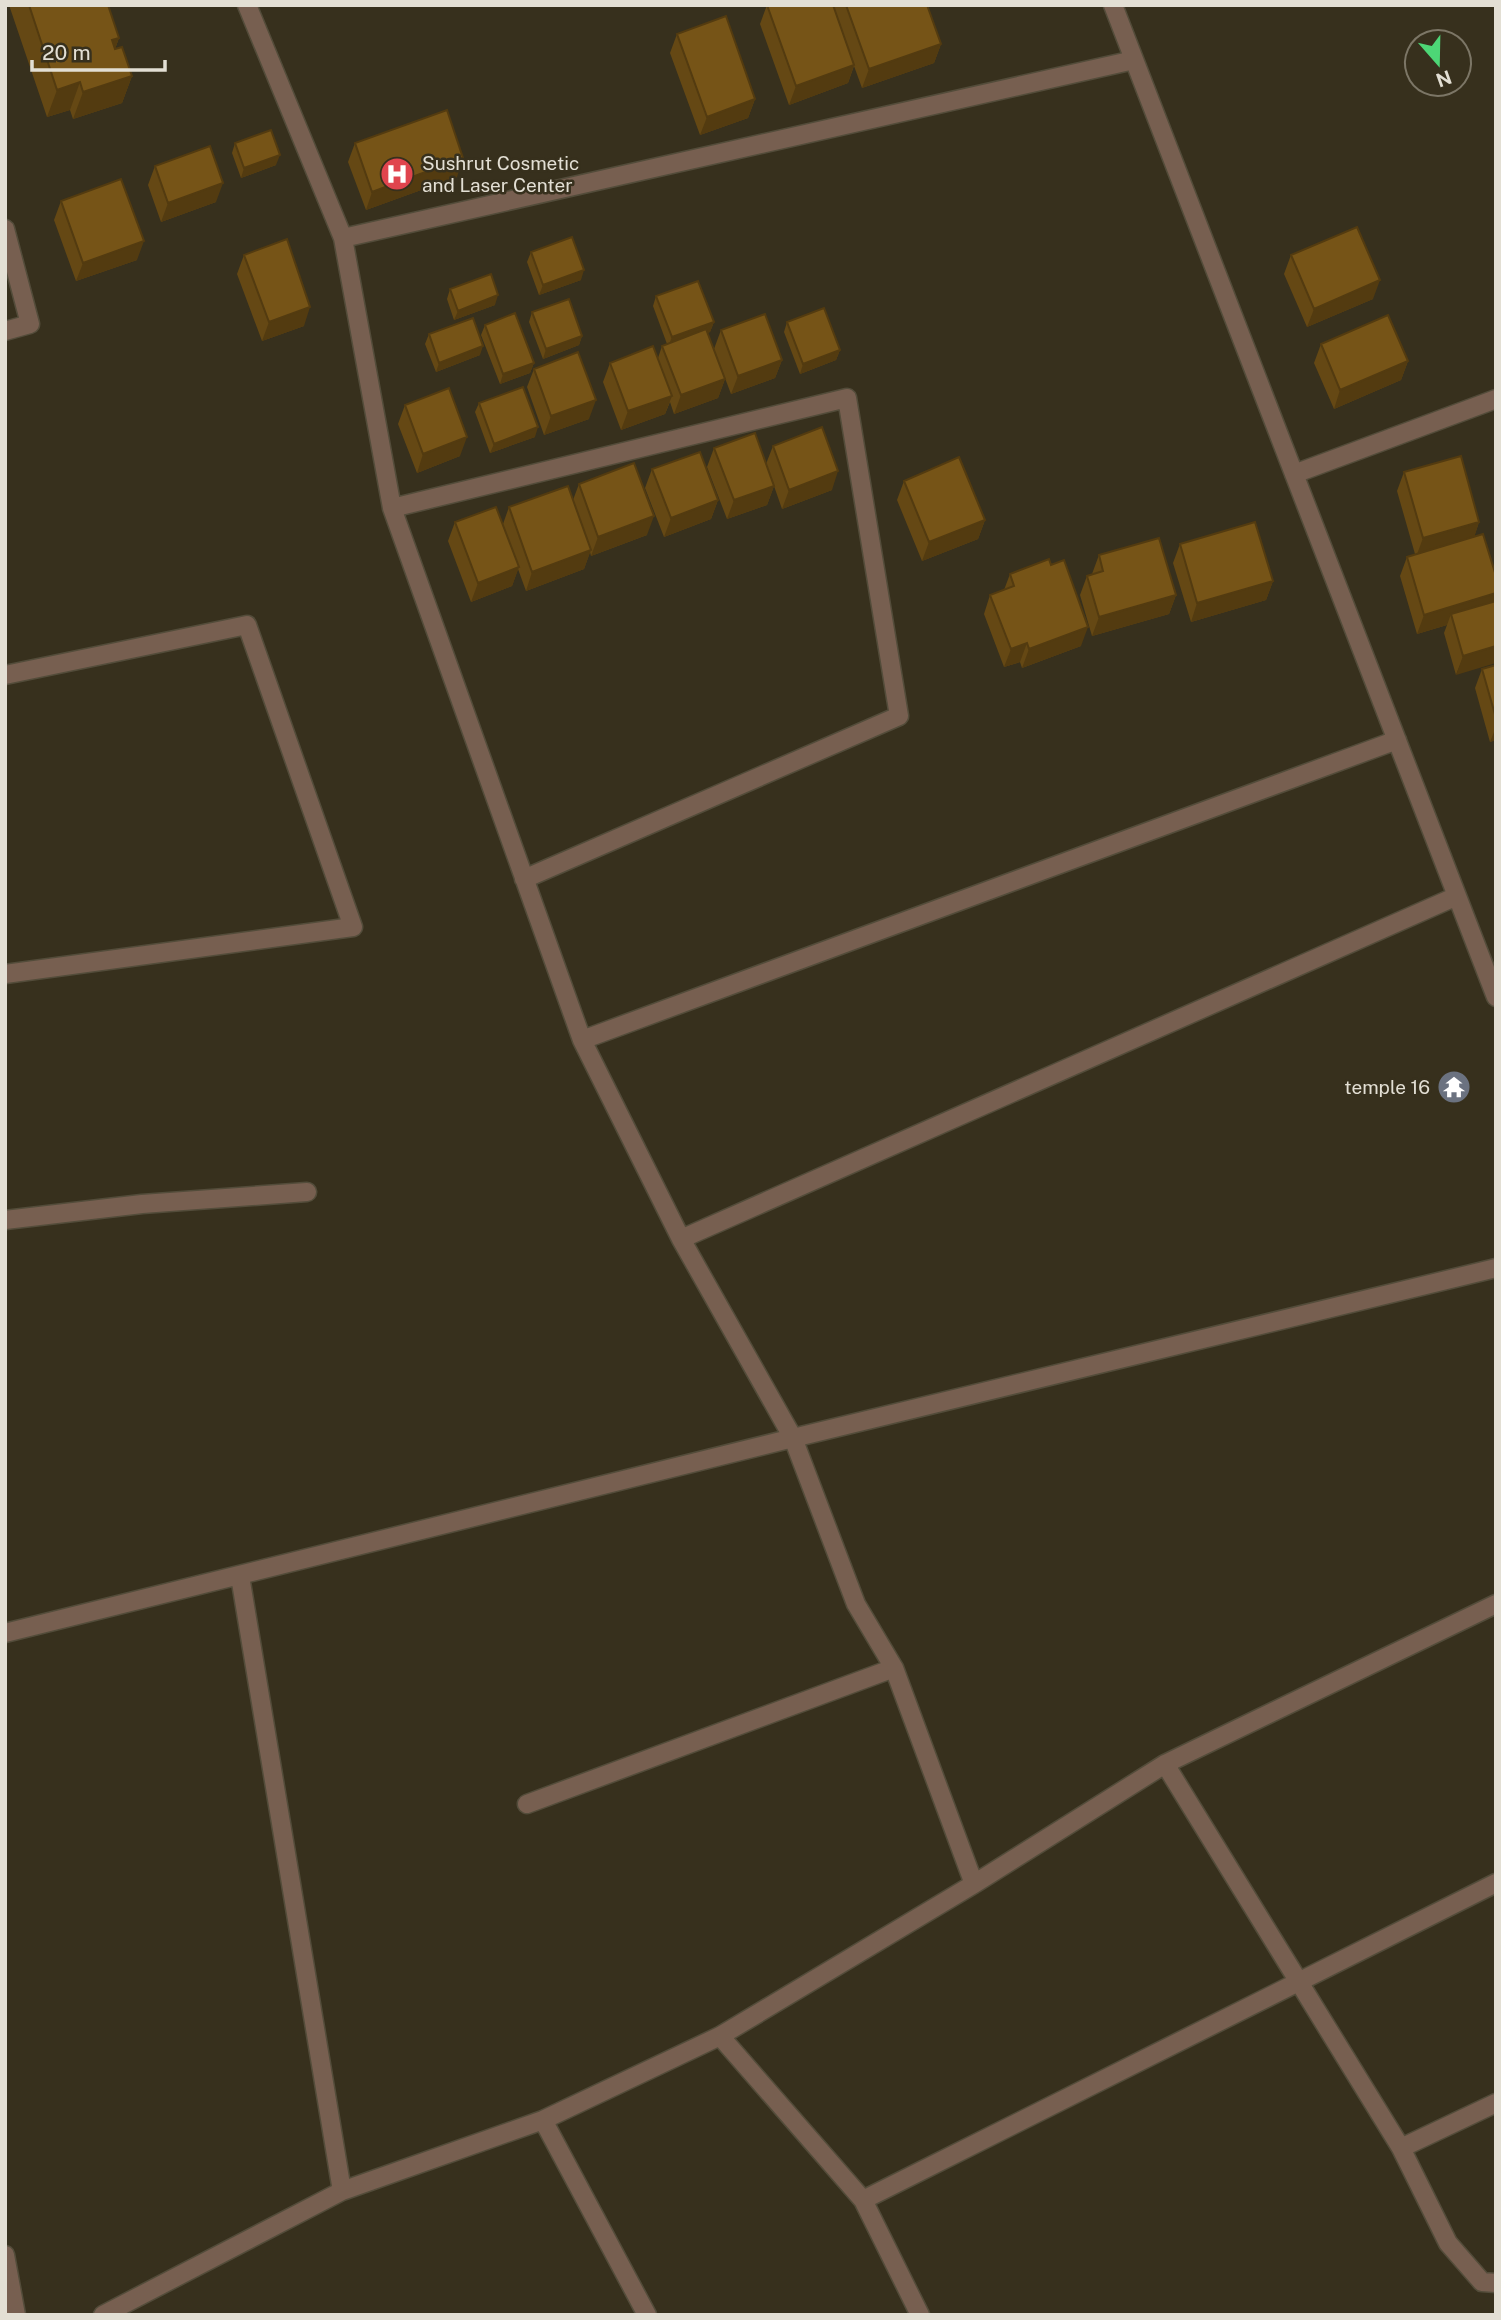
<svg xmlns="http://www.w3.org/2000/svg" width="1501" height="2320" viewBox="0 0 1501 2320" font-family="'Public Sans',sans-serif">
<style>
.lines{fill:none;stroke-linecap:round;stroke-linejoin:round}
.minor-casing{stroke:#534c3a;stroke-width:21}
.minor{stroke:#775f50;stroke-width:18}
.wall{fill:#654814}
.shaded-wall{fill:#533b10}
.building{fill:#765417;stroke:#533b10;stroke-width:2}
.labels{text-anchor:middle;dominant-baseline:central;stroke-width:5;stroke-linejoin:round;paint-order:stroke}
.poi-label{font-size:19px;fill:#e3dfd4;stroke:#37301d;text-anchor:start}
</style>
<rect width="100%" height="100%" fill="#37301d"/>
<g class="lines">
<defs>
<path id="minor" d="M 247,5 L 343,238 L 392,508 L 582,1040 L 681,1239 L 793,1438 L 856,1604 L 894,1668 L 974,1884
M 1113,5 L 1496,997
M 5,229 L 30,324 L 5,331
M 343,238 L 1134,60
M 1294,474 L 1496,399
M 392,508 L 847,398 L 899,716 L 524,879
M 5,675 L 247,625 L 353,927 L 5,974
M 582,1040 L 1397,740
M 5,1220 L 142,1204 L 307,1192
M 681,1239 L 1457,896
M 240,1576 L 342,2191
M 5,1633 L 793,1438 L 1496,1268
M 1165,1764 L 1401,2148 L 1496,2103
M 527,1804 L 894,1668
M 720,2036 L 863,2200 L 920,2315
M 543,2120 L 647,2315
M 1401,2148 L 1448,2243 L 1482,2282 L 1496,2283
M 863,2200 L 1496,1883
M 5,2255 L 16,2315
M 103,2315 L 342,2191 L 543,2120 L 720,2036 L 974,1884 L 1165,1764 L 1496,1604"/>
</defs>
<!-- minor casing -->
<use href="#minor" class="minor-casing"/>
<!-- minor -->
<use href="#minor" class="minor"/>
</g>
<!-- wall -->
<path class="wall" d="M 9,5 L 108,5 L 119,38 L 115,49 L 132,76 L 122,103 L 73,119 L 70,110 L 47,117 Z
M 767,5 L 927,5 L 941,44 L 934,63 L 862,88 L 854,66 L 848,83 L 789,105 L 760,24 Z
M 677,34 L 755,99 L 748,118 L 700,135 L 670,53 Z
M 235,143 L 276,165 L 241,178 L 232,153 Z
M 355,143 L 457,177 L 366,210 L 348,162 Z
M 155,166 L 216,202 L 161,222 L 148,185 Z
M 61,201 L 137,260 L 76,281 L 54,220 Z
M 531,252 L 581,280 L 539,295 L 527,262 Z
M 244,255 L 304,326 L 262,341 L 237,274 Z
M 1291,255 L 1373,299 L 1307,327 L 1284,274 Z
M 450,289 L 495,305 L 454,320 L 447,299 Z
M 656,296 L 714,322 L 710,332 L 707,333 L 725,379 L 718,398 L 674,414 L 670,402 L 665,414 L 621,430 L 603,382 L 610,363 L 658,358 L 662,346 L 667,344 L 653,306 Z
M 532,312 L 582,336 L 579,345 L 543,359 L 529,322 Z
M 787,322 L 840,350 L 836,360 L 800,374 L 784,332 Z
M 485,325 L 534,363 L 530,373 L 500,384 L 481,335 Z
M 721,330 L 782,360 L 775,378 L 731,394 L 714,349 Z
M 429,334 L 480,355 L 436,372 L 425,344 Z
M 1321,344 L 1408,361 L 1401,380 L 1334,409 L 1314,363 Z
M 534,369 L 589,419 L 544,435 L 527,387 Z
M 479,403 L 535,437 L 490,453 L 475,412 Z
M 405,405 L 460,456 L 417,473 L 398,424 Z
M 773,446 L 832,490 L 782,509 L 774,486 L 767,505 L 727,519 L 707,467 L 714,448 L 766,464 Z
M 652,469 L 718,500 L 711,519 L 664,537 L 645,488 Z
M 1404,472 L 1479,522 L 1474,537 L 1496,576 L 1456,675 L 1444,633 L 1447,625 L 1417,634 L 1400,576 L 1407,557 L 1415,554 L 1397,491 Z
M 904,481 L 985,520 L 978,539 L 922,561 L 897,500 Z
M 579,484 L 647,535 L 591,556 L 590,552 L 584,569 L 526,591 L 518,569 L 512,586 L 471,602 L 448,541 L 455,522 L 503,524 L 509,507 L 573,500 Z
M 1180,544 L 1273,581 L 1266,600 L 1191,622 L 1173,563 Z
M 1099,555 L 1176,595 L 1169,614 L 1092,636 L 1080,595 L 1087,576 L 1092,574 Z
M 1010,574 L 1081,646 L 1022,668 L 1020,662 L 1004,667 L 984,614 L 990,595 L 1004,590 Z
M 1496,665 L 1496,740 L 1490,742 L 1475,688 L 1482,669 Z"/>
<!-- shaded-wall -->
<path class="shaded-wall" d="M 119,38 L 109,66 L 112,40 Z
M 941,44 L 934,63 L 862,88 L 869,69 Z
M 854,65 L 848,83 L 789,105 L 796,86 Z
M 132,76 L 122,103 L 73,119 L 83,92 Z
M 80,82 L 70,110 L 47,117 L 57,90 Z
M 755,99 L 748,118 L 700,135 L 707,117 Z
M 280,155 L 276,165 L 241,178 L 244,168 Z
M 463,158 L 457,177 L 366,210 L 372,192 Z
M 223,183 L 216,202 L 161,222 L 168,203 Z
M 144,241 L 137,260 L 76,281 L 83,263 Z
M 584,270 L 581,280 L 539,295 L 543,285 Z
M 1380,280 L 1373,299 L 1307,327 L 1314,309 Z
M 498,295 L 495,305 L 454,320 L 458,311 Z
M 310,307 L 304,326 L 262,341 L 269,322 Z
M 714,322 L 710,332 L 668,347 L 672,337 Z
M 582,336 L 579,345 L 543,359 L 546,349 Z
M 483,346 L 480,355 L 436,372 L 439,363 Z
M 840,350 L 836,360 L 800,374 L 803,364 Z
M 782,360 L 775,378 L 731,394 L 738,376 Z
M 1408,361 L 1401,380 L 1334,409 L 1340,390 Z
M 534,363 L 530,373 L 500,384 L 503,374 Z
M 725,379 L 718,398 L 674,414 L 681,395 Z
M 672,396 L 665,414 L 621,430 L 628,411 Z
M 596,400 L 589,419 L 544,435 L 551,416 Z
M 538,427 L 535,437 L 490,453 L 494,444 Z
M 467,437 L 460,456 L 417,473 L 423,454 Z
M 838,471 L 832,490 L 782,509 L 789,490 Z
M 774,486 L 767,505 L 727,519 L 734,500 Z
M 718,500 L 711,519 L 664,537 L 671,518 Z
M 654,516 L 647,535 L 591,556 L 598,537 Z
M 985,520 L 978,539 L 922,561 L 929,542 Z
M 1479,522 L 1473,541 L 1416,557 L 1423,538 Z
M 591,550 L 584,569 L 526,591 L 532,572 Z
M 519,567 L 512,586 L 471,602 L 478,583 Z
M 1273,581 L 1266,600 L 1191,622 L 1197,603 Z
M 1496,593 L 1496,605 L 1451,614 L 1447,625 L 1417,634 L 1424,615 Z
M 1176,595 L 1169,614 L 1092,636 L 1099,617 Z
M 1088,627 L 1081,646 L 1022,668 L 1029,649 Z
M 1027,643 L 1020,662 L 1004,667 L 1011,649 Z
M 1496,646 L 1496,663 L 1456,675 L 1463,656 Z
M 1496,727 L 1496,740 L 1490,742 Z"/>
<!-- building -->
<path class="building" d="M 29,5 L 108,5 L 119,38 L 112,40 L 115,49 L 122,47 L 132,76 L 83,92 L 80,82 L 57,90 Z
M 767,5 L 833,5 L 854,65 L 796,86 Z
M 846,5 L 927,5 L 941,44 L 869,69 Z
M 726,16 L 755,99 L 707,117 L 677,34 Z
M 447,110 L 463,158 L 372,192 L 355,143 Z
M 271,130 L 280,155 L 244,168 L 235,143 Z
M 210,146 L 223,183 L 168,203 L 155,166 Z
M 121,179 L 144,241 L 83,263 L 61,201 Z
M 1357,227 L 1380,280 L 1314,309 L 1291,255 Z
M 572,237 L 584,270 L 543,285 L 531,252 Z
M 287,239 L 310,307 L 269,322 L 244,255 Z
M 491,274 L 498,295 L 458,311 L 450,289 Z
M 698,281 L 714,322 L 672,337 L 656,296 Z
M 569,299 L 582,336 L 546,349 L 532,312 Z
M 824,308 L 840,350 L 803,364 L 787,322 Z
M 515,313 L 534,363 L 503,374 L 485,325 Z
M 765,314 L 782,360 L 738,376 L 721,330 Z
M 1388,315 L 1408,361 L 1340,390 L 1321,344 Z
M 473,318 L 483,346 L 439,363 L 429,334 Z
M 706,329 L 725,379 L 681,395 L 662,346 Z
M 653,346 L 672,396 L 628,411 L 610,363 Z
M 578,352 L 596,400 L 551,416 L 534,369 Z
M 523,387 L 538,427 L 494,444 L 479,403 Z
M 449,388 L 467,437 L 423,454 L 405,405 Z
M 822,427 L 838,471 L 789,490 L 773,446 Z
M 755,433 L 774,486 L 734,500 L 714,448 Z
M 700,452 L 718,500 L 671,518 L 652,469 Z
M 1461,456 L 1479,522 L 1423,538 L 1404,472 Z
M 959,457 L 985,520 L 929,542 L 904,481 Z
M 634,463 L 654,516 L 598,537 L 579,484 Z
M 568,486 L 591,550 L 532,572 L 509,507 Z
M 496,507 L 519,567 L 478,583 L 455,522 Z
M 1255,522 L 1273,581 L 1197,603 L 1180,544 Z
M 1483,534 L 1496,576 L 1496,593 L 1424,615 L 1407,557 Z
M 1159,538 L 1176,595 L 1099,617 L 1087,576 L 1103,571 L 1099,555 Z
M 1049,559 L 1051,565 L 1064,560 L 1088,627 L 1029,649 L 1027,643 L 1011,649 L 990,595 L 1014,586 L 1010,574 Z
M 1496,601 L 1496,646 L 1463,656 L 1451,614 Z
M 1496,665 L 1496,718 L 1482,669 Z"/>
<!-- icons -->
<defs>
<symbol id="hospital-disc" viewBox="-11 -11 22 22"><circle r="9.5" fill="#e0444e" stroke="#37301d"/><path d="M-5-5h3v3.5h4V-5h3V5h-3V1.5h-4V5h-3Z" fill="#fff"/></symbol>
<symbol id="temple-disc" viewBox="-11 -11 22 22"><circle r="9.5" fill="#6b7280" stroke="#37301d"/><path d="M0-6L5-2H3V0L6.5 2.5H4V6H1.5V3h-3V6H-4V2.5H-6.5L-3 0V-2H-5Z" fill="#fff"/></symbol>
</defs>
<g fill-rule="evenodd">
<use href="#hospital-disc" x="378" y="155" width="38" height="38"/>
<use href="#temple-disc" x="1435" y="1068" width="38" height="38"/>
</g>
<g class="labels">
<!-- poi labels -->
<g class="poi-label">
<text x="422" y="163">Sushrut Cosmetic<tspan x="422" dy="22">and Laser Center</tspan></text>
<text x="1430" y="1087" text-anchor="end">temple 16</text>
</g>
</g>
<!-- border -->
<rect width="1501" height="2320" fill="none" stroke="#e3dfd4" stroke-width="14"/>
<!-- north arrow -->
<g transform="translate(1438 63) rotate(160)"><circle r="33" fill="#37301d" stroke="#7c7666" stroke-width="2"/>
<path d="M0-5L12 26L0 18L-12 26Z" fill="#4dd676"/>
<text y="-10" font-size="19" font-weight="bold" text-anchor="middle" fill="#e3dfd4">N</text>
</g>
<!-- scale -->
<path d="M32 60v10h133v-10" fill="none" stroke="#e3dfd4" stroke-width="3.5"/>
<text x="42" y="60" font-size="21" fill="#e3dfd4" stroke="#37301d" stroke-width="5" paint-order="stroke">20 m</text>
</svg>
